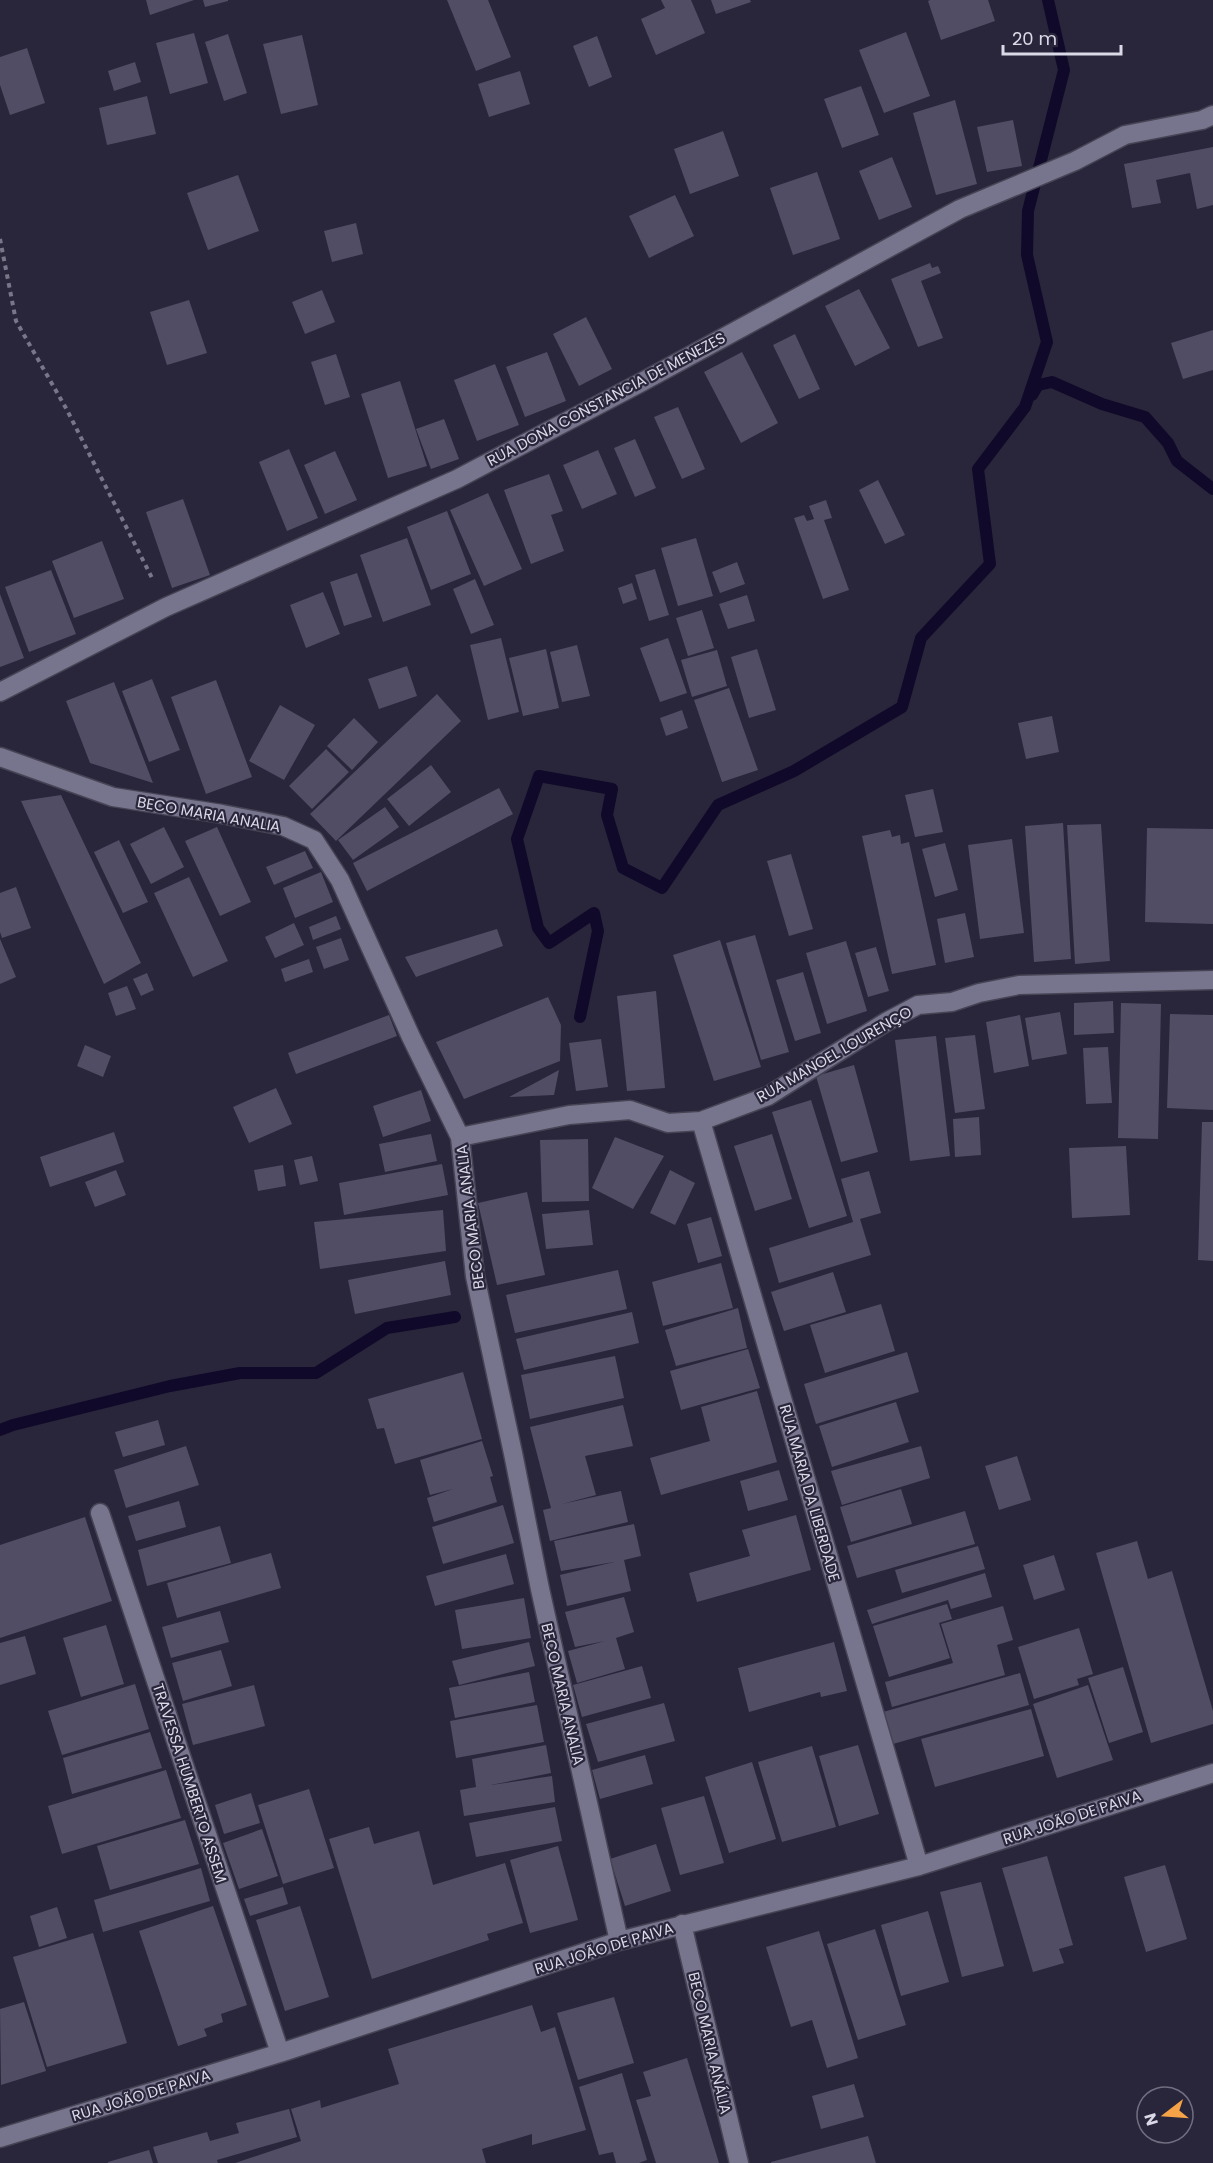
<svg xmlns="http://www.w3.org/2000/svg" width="1213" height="2163" viewBox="0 0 1213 2163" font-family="Poppins,sans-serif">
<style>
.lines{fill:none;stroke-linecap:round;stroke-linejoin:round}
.stream{stroke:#110929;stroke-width:12}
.building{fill:#504d64}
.minor-casing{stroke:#464454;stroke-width:21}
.path{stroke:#787688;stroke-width:4;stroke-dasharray:4.5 4.5;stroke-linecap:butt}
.minor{stroke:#77758d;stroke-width:18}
.labels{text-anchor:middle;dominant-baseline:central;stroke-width:4.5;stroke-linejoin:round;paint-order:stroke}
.street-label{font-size:15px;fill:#dad9e7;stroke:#29263b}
</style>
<rect width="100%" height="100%" fill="#29263b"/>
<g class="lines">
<!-- stream -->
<path class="stream" d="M 1032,395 L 1038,385 L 1052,382 L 1102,404 L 1145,417 L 1168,443 L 1177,461 L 1213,489
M 580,1017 L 598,931 L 594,913 L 549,943 L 538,928 L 517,839 L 539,776 L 612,789 L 607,815 L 623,868 L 662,888 L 718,805 L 794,771 L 902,707 L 921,638 L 990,564 L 978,469 L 1025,407 L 1047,342 L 1027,255 L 1028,211 L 1064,70 L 1048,0
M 0,1430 L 13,1425 L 170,1386 L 240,1373 L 316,1373 L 387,1328 L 455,1317"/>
</g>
<!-- building -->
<path class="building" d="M 146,0 L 194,0 L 150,15 Z
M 203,0 L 228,0 L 228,1 L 205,7 Z
M 447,0 L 488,0 L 511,57 L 476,71 Z
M 661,0 L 691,0 L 705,33 L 656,55 L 641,19 L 665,8 Z
M 711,0 L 750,0 L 751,2 L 716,14 Z
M 930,0 L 988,0 L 995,21 L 941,40 L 928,1 Z
M 906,32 L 930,96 L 884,113 L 859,50 Z
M 194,33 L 208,83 L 170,94 L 156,43 Z
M 228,34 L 247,93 L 224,101 L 205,42 Z
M 302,35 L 318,105 L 281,114 L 263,44 Z
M 597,36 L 612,77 L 589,87 L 573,46 Z
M 27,48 L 45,103 L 10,115 L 0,85 L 0,57 Z
M 135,62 L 141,82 L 114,91 L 108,71 Z
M 520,71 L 530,104 L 489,117 L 478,84 Z
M 861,86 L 879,135 L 842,148 L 824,99 Z
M 147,96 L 156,134 L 107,145 L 99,108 Z
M 955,100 L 977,184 L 936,195 L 913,113 Z
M 1013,120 L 1022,166 L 987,172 L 977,127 Z
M 723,131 L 739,176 L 690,194 L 674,149 Z
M 1213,147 L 1213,205 L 1197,209 L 1190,173 L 1156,180 L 1161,203 L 1132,208 L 1124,164 Z
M 892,157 L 912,207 L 879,220 L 859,171 Z
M 817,172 L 840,239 L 793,255 L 770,188 Z
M 238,175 L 259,231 L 208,250 L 187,193 Z
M 675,195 L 694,236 L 649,258 L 629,216 Z
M 356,223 L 363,254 L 332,262 L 324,231 Z
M 930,263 L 932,268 L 938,266 L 941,273 L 921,281 L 943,338 L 918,347 L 891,279 Z
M 859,289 L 890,348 L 855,366 L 825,306 Z
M 322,290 L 335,322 L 305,334 L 292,302 Z
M 189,300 L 207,353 L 167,365 L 150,312 Z
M 586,317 L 612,369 L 579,386 L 553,334 Z
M 1213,330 L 1213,370 L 1183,379 L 1171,343 Z
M 795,334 L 820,389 L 799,399 L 773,345 Z
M 547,352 L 566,401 L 525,417 L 506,367 Z
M 742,352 L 778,423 L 741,443 L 704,372 Z
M 336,354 L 350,397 L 325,405 L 311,362 Z
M 495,364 L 519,425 L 477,441 L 454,380 Z
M 400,381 L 427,466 L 388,478 L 361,394 Z
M 678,407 L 705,469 L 682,479 L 654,417 Z
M 444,419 L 459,459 L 431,469 L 416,429 Z
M 635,439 L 656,488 L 635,497 L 614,448 Z
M 289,449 L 318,518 L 287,531 L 259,462 Z
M 598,450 L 617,494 L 582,509 L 563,465 Z
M 335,451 L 357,500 L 325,514 L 304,465 Z
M 549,474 L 563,511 L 551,515 L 564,551 L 531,564 L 504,490 Z
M 878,480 L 905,535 L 885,544 L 859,490 Z
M 488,493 L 522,569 L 484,586 L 450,510 Z
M 183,499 L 210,575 L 172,588 L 146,512 Z
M 826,500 L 832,518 L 824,520 L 849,590 L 823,599 L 794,518 L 804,515 L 807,521 L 814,519 L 809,506 Z
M 447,511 L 471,574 L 431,590 L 407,527 Z
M 407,538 L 431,605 L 383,622 L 360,555 Z
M 696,538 L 713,596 L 678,606 L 661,548 Z
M 102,541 L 124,599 L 74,618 L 52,561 Z
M 737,562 L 745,584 L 720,593 L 712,572 Z
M 655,569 L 669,615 L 649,621 L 635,575 Z
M 51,570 L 76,634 L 29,652 L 5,587 Z
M 357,573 L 372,617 L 344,626 L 330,582 Z
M 475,579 L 494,625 L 471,634 L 453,589 Z
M 632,583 L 637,599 L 623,604 L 618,588 Z
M 323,592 L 340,634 L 306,648 L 290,605 Z
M 0,594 L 24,658 L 0,667 Z
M 747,595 L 755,621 L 728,629 L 719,604 Z
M 702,610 L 714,648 L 688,656 L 676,618 Z
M 501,638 L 519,712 L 488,720 L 470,645 Z
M 668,638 L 687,693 L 660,702 L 640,648 Z
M 577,645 L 590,696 L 562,702 L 550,652 Z
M 546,649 L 559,708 L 523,716 L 509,658 Z
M 757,649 L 776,710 L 749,718 L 731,657 Z
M 717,650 L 727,686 L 692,697 L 681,660 Z
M 407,666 L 417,696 L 379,709 L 368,679 Z
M 152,679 L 180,750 L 149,762 L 122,691 Z
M 216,680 L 252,777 L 206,794 L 171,697 Z
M 114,682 L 153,783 L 90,763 L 66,701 Z
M 729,688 L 758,770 L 722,782 L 694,700 Z
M 437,694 L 461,721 L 336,841 L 310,814 Z
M 280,705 L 315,725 L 284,780 L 249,761 Z
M 682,710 L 688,728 L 666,736 L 660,718 Z
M 1052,716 L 1059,752 L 1026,759 L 1018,723 Z
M 354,718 L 378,742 L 352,770 L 327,746 Z
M 326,749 L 349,772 L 312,809 L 289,786 Z
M 431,765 L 451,792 L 409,826 L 387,799 Z
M 499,788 L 513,814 L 367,891 L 353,863 Z
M 933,789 L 943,832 L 915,837 L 905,795 Z
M 61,795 L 141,963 L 104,984 L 21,801 Z
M 385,807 L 399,827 L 353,860 L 338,840 Z
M 1063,823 L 1071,959 L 1034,962 L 1025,826 Z
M 1101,824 L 1110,961 L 1075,964 L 1067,825 Z
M 164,827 L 184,867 L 151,884 L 130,844 Z
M 217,827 L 251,902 L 220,916 L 185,841 Z
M 1147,828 L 1213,829 L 1213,924 L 1145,922 Z
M 890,830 L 892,837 L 900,835 L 901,844 L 909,842 L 936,965 L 892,974 L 862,836 Z
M 1012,839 L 1024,933 L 980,939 L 968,845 Z
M 119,840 L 148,902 L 123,913 L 94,852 Z
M 945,843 L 958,890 L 935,897 L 922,849 Z
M 305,851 L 313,868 L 274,885 L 266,867 Z
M 791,854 L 813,929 L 789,936 L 767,861 Z
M 321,872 L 333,902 L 295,918 L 283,888 Z
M 189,877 L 228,961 L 193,977 L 154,893 Z
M 16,887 L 31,928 L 2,938 L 0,932 L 0,893 Z
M 965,913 L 974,957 L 945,963 L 937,919 Z
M 336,916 L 341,929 L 313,940 L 309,927 Z
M 294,923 L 304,945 L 275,958 L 265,937 Z
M 497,929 L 503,946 L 416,977 L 405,957 Z
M 755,935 L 789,1052 L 761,1060 L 726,943 Z
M 341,938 L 349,960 L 324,969 L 316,947 Z
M 0,939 L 16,977 L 0,984 Z
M 720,940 L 761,1067 L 714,1081 L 673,955 Z
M 846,941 L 867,1011 L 827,1024 L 806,953 Z
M 876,947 L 889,991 L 868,997 L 855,953 Z
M 309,959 L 313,972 L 285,982 L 281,969 Z
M 803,972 L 821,1033 L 795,1041 L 776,980 Z
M 147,973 L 154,990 L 141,996 L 133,979 Z
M 127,986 L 136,1009 L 116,1016 L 108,993 Z
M 656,991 L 665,1088 L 627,1091 L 617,996 Z
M 548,997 L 561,1025 L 560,1061 L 464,1099 L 436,1042 Z
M 1113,1001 L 1114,1033 L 1074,1035 L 1074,1003 Z
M 1121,1003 L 1161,1004 L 1158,1139 L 1118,1138 Z
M 1060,1012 L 1067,1054 L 1032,1060 L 1025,1018 Z
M 1170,1014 L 1213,1015 L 1213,1110 L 1167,1108 Z
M 389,1015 L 397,1036 L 296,1074 L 288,1053 Z
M 1020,1015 L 1029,1066 L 994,1073 L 986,1022 Z
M 975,1035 L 985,1109 L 955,1113 L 945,1038 Z
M 936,1036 L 950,1156 L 910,1161 L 895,1040 Z
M 601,1039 L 608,1087 L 576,1091 L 569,1043 Z
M 85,1045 L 111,1056 L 103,1077 L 77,1066 Z
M 1108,1047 L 1112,1103 L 1086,1104 L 1083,1048 Z
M 854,1065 L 878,1152 L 841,1162 L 816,1076 Z
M 559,1070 L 554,1095 L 509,1097 Z
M 276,1088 L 292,1124 L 249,1143 L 233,1107 Z
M 421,1090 L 431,1121 L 383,1137 L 373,1106 Z
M 811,1100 L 847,1216 L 809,1228 L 772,1112 Z
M 979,1117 L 981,1155 L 955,1157 L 953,1119 Z
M 1202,1122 L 1213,1122 L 1213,1261 L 1198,1260 Z
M 114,1132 L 124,1162 L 50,1187 L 40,1157 Z
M 431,1134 L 437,1161 L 385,1172 L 379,1144 Z
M 772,1134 L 792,1199 L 755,1211 L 734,1146 Z
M 615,1137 L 664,1156 L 633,1209 L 592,1188 Z
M 588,1139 L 589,1201 L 542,1202 L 540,1140 Z
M 1126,1146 L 1130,1215 L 1072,1218 L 1069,1148 Z
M 312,1156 L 318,1181 L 300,1185 L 294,1160 Z
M 442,1164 L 448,1195 L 344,1215 L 339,1183 Z
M 283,1165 L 286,1186 L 258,1191 L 254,1170 Z
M 116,1170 L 126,1195 L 95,1207 L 85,1182 Z
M 670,1170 L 695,1183 L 675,1225 L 650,1213 Z
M 869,1171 L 881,1213 L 860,1219 L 871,1255 L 779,1283 L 769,1248 L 853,1222 L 841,1179 Z
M 527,1192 L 545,1275 L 497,1285 L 478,1203 Z
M 443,1210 L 446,1251 L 320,1269 L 314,1222 Z
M 589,1210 L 593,1245 L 546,1249 L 542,1214 Z
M 711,1217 L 722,1256 L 698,1263 L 687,1224 Z
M 445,1261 L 451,1295 L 355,1314 L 348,1280 Z
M 721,1263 L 733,1308 L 663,1326 L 652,1282 Z
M 618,1270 L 627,1309 L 515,1333 L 506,1295 Z
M 833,1272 L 846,1312 L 784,1331 L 771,1292 Z
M 881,1304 L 895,1351 L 825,1373 L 810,1325 Z
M 738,1308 L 747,1348 L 676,1366 L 665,1330 Z
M 632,1312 L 639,1343 L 524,1370 L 516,1339 Z
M 748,1349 L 760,1388 L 681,1410 L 670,1371 Z
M 907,1352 L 919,1392 L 816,1424 L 804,1384 Z
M 615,1356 L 624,1398 L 530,1419 L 521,1375 Z
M 463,1372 L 482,1439 L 395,1464 L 384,1428 L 377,1429 L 368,1399 Z
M 757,1391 L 777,1462 L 661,1495 L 650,1458 L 710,1441 L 701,1407 Z
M 896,1402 L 909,1442 L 832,1467 L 819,1426 Z
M 623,1405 L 633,1446 L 585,1456 L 596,1495 L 562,1504 L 621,1491 L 628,1522 L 550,1541 L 543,1510 L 551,1508 L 530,1427 Z
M 158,1420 L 165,1445 L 123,1457 L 115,1432 Z
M 482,1441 L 493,1476 L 490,1477 L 497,1502 L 434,1522 L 427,1498 L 453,1489 L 430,1495 L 420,1460 Z
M 186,1446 L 199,1485 L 126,1508 L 114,1470 Z
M 921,1446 L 930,1478 L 842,1505 L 831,1471 Z
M 1017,1456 L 1031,1500 L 999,1510 L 985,1466 Z
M 779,1470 L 788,1500 L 748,1511 L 740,1481 Z
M 901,1489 L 912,1524 L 851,1542 L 840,1507 Z
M 179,1501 L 186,1527 L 136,1541 L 128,1516 Z
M 503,1505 L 514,1543 L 443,1564 L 432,1527 Z
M 965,1511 L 975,1544 L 857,1578 L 847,1546 Z
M 796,1515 L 811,1570 L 697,1602 L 689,1573 L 750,1556 L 742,1530 Z
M 85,1517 L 112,1601 L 0,1638 L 0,1545 Z
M 634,1524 L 641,1556 L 624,1560 L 631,1591 L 567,1606 L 560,1575 L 614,1562 L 561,1571 L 554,1541 Z
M 220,1526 L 231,1563 L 147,1586 L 138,1550 Z
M 1137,1541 L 1148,1579 L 1172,1571 L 1213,1711 L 1213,1724 L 1151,1743 L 1096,1553 Z
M 978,1546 L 985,1569 L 902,1593 L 895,1570 Z
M 271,1553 L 281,1588 L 177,1618 L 167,1583 Z
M 506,1554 L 514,1584 L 435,1606 L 426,1576 Z
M 1054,1555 L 1065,1590 L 1034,1600 L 1023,1565 Z
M 985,1573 L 992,1597 L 951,1609 L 948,1600 L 872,1624 L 867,1610 Z
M 624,1597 L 634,1632 L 616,1638 L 625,1669 L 577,1683 L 568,1651 L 605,1641 L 575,1647 L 565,1612 Z
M 524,1598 L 531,1638 L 462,1649 L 455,1610 Z
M 947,1604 L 952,1619 L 939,1623 L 950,1658 L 889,1677 L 873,1626 Z
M 1003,1606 L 1013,1640 L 997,1645 L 1005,1675 L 892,1707 L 885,1682 L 953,1663 L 941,1624 Z
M 220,1611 L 229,1642 L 171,1658 L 162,1627 Z
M 106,1625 L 124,1684 L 81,1697 L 63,1638 Z
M 1079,1628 L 1093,1674 L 1077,1679 L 1079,1685 L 1034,1699 L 1018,1647 Z
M 25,1636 L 36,1674 L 0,1685 L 0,1643 Z
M 529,1642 L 535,1666 L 459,1685 L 452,1661 Z
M 834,1642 L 847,1691 L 821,1697 L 820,1692 L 749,1712 L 738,1668 Z
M 221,1650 L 232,1686 L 183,1701 L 172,1663 Z
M 642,1666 L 651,1698 L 582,1717 L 573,1685 Z
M 1123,1667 L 1143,1732 L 1109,1743 L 1088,1678 Z
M 529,1672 L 535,1702 L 455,1718 L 449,1688 Z
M 1020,1673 L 1029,1705 L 893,1744 L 883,1712 Z
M 135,1684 L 149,1729 L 62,1755 L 48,1711 Z
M 254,1685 L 265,1726 L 193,1745 L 182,1704 Z
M 1088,1685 L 1113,1760 L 1057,1778 L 1033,1704 Z
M 664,1703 L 675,1741 L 598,1762 L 586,1724 Z
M 537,1705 L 544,1742 L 456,1758 L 450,1721 Z
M 1031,1709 L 1044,1756 L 935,1787 L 921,1739 Z
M 150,1732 L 162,1768 L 72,1794 L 63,1758 Z
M 546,1745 L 551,1773 L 491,1785 L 552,1776 L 555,1802 L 464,1816 L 460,1790 L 476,1787 L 472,1759 Z
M 858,1745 L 879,1814 L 839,1826 L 819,1756 Z
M 812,1746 L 836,1827 L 782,1842 L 758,1762 Z
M 645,1755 L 653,1784 L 600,1799 L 592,1770 Z
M 752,1762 L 776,1839 L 729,1853 L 705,1777 Z
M 166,1770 L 181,1818 L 62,1854 L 48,1806 Z
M 309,1789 L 334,1868 L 283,1884 L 258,1805 Z
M 251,1793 L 260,1823 L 224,1834 L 215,1805 Z
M 704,1796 L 724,1863 L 680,1875 L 661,1808 Z
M 555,1807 L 562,1841 L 476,1857 L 469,1823 Z
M 185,1820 L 199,1864 L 110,1890 L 97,1846 Z
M 369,1827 L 374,1844 L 419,1831 L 433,1885 L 505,1863 L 523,1923 L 487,1934 L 489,1940 L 372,1979 L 329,1839 Z
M 262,1829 L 278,1876 L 239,1889 L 223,1843 Z
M 656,1844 L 671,1891 L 625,1906 L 610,1859 Z
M 558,1846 L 578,1920 L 530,1933 L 510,1860 Z
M 1047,1856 L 1073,1945 L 1059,1949 L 1064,1963 L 1033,1972 L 1002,1868 Z
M 1165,1865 L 1187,1939 L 1146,1952 L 1124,1877 Z
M 201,1868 L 210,1901 L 103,1932 L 94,1900 Z
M 981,1882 L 1004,1966 L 962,1977 L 940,1892 Z
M 283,1887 L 288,1904 L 250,1916 L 244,1899 Z
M 213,1906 L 247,2005 L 221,2014 L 223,2022 L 204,2029 L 207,2036 L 178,2046 L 139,1931 Z
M 300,1906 L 329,1997 L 285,2011 L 256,1920 Z
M 57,1907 L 67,1938 L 39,1947 L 30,1916 Z
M 928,1911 L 949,1982 L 901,1996 L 881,1925 Z
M 875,1929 L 906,2025 L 858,2040 L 827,1944 Z
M 819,1931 L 858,2058 L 827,2068 L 812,2020 L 791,2027 L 766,1947 Z
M 93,1933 L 127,2043 L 47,2067 L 13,1957 Z
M 614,1997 L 634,2063 L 578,2080 L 557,2013 Z
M 24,2002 L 46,2071 L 1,2085 L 0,2009 Z
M 532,2005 L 541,2032 L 555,2027 L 586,2130 L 532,2145 L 532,2134 L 482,2149 L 486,2163 L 235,2163 L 301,2141 L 291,2109 L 320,2100 L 321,2108 L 399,2084 L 388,2049 Z
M 687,2058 L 719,2163 L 656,2163 L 636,2100 L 651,2096 L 643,2072 Z
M 622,2073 L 647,2160 L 639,2163 L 616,2163 L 613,2152 L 599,2155 L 579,2087 Z
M 854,2084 L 864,2117 L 821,2129 L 812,2096 Z
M 289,2109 L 297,2137 L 217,2160 L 218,2163 L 158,2163 L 153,2147 L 207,2132 L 210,2141 L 239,2133 L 236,2123 Z
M 868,2136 L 876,2163 L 771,2163 L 771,2162 Z
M 149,2150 L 153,2163 L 108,2163 L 108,2162 Z"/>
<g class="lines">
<defs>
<path id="minor" d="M 0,692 L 166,607 L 457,479 L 640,383 L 960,209 L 1075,161 L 1125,135 L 1202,120 L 1213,115
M 0,757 L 113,797 L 222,814 L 283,826 L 314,840 L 340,880 L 411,1037 L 460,1137 L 475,1276 L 514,1458 L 540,1589 L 619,1941
M 701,1121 L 919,1866
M 460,1137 L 569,1115 L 630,1110 L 668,1123 L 701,1121 L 768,1096 L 886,1022 L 918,1005 L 952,1002 L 979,993 L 1019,985 L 1213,980
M 100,1513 L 280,2053
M 682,1924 L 739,2163
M 0,2138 L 280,2053 L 619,1941 L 919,1866 L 1213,1773"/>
</defs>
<!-- minor casing -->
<use href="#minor" class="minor-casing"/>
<!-- path -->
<path class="path" d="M 0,239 L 16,321 L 67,410 L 153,580"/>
<!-- minor -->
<use href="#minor" class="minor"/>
</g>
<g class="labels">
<!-- street labels -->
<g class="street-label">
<text transform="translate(606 399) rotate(-28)">RUA DONA CONSTANCIA DE MENEZES</text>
<text transform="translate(209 814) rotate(10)">BECO MARIA ANALIA</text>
<text transform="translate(834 1054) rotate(-30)">RUA MANOEL LOURENÇO</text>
<text transform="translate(470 1217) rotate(-97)">BECO MARIA ANALIA</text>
<text transform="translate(810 1493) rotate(74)">RUA MARIA DA LIBERDADE</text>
<text transform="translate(563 1694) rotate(77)">BECO MARIA ANALIA</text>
<text transform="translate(190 1783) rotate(72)">TRAVESSA HUMBERTO ASSEM</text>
<text transform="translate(1072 1817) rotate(-18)">RUA JOÃO DE PAIVA</text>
<text transform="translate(604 1948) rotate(-17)">RUA JOÃO DE PAIVA</text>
<text transform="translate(710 2043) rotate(77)">BECO MARIA ANÁLIA</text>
<text transform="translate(141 2095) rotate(-17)">RUA JOÃO DE PAIVA</text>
</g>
</g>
<!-- north arrow -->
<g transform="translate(1165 2115) rotate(253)"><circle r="28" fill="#29263b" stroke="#706e80" stroke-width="1.5"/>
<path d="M0-4.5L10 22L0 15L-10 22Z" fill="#f5a346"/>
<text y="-9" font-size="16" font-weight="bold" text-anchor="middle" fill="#dad9e7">N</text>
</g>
<!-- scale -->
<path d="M1003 45v9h118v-9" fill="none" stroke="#dad9e7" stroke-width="3"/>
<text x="1012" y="45" font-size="18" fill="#dad9e7" stroke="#29263b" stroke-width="4.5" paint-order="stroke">20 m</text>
</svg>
